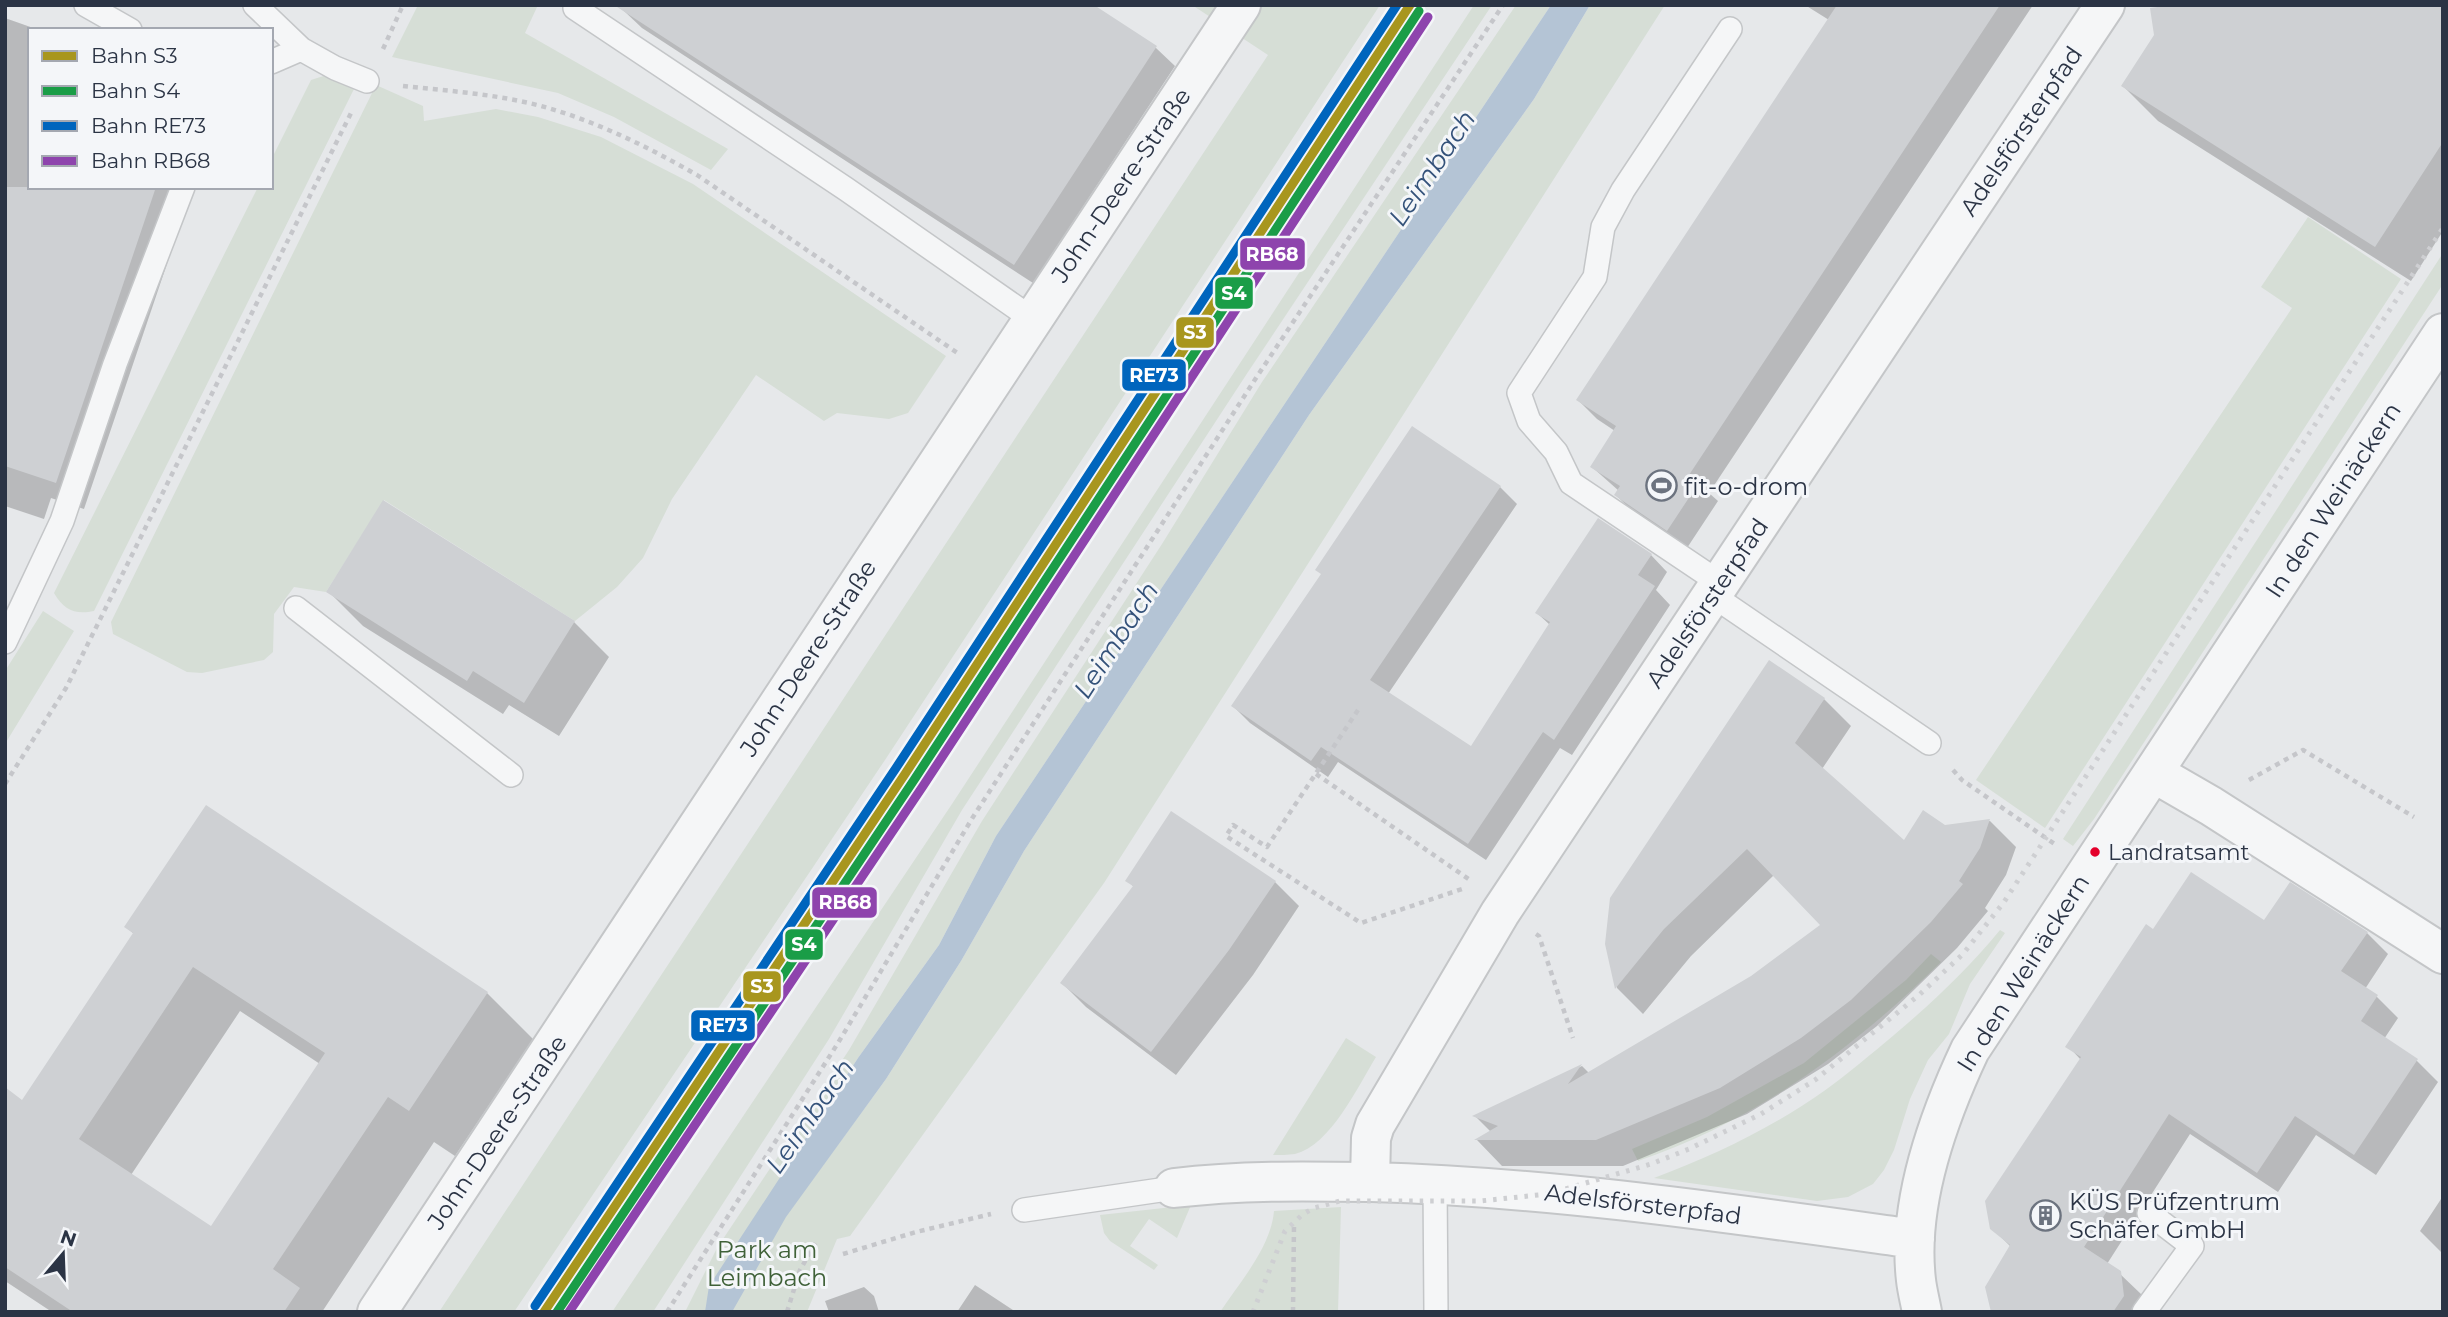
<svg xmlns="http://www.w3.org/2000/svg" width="2448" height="1317" viewBox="0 0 2448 1317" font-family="Montserrat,sans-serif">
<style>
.green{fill:#d6ded6}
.water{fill:#b4c4d5}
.shadow{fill:#0003;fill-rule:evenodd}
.building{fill:#ced0d3;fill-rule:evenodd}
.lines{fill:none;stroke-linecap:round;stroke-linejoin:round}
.service-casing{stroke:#c4c6c8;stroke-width:26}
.minor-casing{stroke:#c4c6c8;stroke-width:42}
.path{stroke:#c5c6ca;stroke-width:4.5;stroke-dasharray:5 5;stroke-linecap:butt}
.service{stroke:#f5f6f7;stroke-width:23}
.minor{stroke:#f5f6f7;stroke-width:38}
.rail{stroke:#cecfd2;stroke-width:5;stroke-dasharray:3.5 7;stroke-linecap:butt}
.rail-1-casing{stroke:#f4f6f9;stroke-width:14}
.rail-2-casing{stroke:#f4f6f9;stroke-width:14}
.rail-3-casing{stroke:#f4f6f9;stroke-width:14}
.rail-4-casing{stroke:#f4f6f9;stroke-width:14}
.rail-1{stroke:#a8961e;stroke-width:9}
.rail-2{stroke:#1a9d47;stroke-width:9}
.rail-3{stroke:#0065bd;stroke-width:9}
.rail-4{stroke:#8e44ad;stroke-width:9}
.bus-dot{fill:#e4002b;stroke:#f4f6f9;stroke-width:2.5}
.labels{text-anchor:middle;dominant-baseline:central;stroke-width:6;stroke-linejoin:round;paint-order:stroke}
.bus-label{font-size:22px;fill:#2b3445;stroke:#f4f6f9;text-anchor:start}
.street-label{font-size:24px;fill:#2b3445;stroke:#f4f6f9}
.poi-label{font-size:24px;fill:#2b3445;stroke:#f4f6f9;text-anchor:start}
.park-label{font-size:24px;fill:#3f6138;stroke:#f4f6f9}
.water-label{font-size:26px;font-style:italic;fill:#34527a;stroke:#f4f6f9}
.line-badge{stroke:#f4f6f9;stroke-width:2.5}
.badge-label{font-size:19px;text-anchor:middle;font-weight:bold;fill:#fff}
</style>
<rect width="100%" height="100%" fill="#e6e8ea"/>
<!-- green -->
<path class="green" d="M 418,5 L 538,5 L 525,33 L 728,149 L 711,170 L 614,117 L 558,93 L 392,57 Z
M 1192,5 L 1380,5 L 885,760 L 514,1312 L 439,1312 L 1268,55 Z
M 1474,5 L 1492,5 L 1248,372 L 962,810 L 829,1039 L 653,1312 L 612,1312 L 952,804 Z
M 1516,5 L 1551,5 L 996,836 L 939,945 L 858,1058 L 765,1202 L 786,1216 L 886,1079 L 961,961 L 1024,851 L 1309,415 L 1534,99 L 1590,5 L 1665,5 L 1104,883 L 850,1236 L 837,1239 L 807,1312 L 685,1312 L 717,1248 L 849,1050 L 982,821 L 1162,544 L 1262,382 Z
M 339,71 L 359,79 L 94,611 C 75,615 64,610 54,593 L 258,187 L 271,187 L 271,160 L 311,80 Z
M 376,85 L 423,106 L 424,121 L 496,109 L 538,117 L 601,137 L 693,184 L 946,356 L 908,413 L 889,419 L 837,413 L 824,421 L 756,375 L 672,499 L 643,558 L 617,587 L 575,621 L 384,500 L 326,592 L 294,587 L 274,614 L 273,652 L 264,660 L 202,673 L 187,672 L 113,634 L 111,622 Z
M 2308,217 L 2401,279 L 2045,828 L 1976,780 L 2292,308 L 2261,287 Z
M 2443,253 L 2443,284 L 2094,819 L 2073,846 L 2063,839 Z
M 43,611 L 74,631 L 5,744 L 5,671 Z
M 2000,930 L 2005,933 L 1970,984 L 1949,1034 L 1928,1060 L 1910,1099 L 1894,1150 L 1884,1170 L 1873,1184 L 1848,1197 L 1817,1201 L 1654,1178 C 1713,1156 1772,1128 1824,1091 C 1848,1074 1871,1054 1894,1035 C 1933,1002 1968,969 2000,930 Z
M 1931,954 L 1941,962 C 1855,1047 1755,1122 1638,1161 L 1632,1149 L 1707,1117 L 1804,1063 L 1906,980 Z
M 1346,1038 L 1376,1057 C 1358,1086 1331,1145 1295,1154 C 1288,1155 1280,1155 1273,1155 Z
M 1191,1205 L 1177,1238 L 1149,1219 L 1130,1246 L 1158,1265 L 1154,1270 L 1110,1241 L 1104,1233 L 1100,1215 Z
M 1341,1207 L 1338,1312 L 1220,1312 C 1240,1282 1271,1247 1274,1211 Z"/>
<!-- water -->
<path class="water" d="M 1551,5 L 1590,5 L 1534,99 L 1309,415 L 1024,851 L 961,961 L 886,1079 L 786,1217 L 732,1312 L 705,1312 L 709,1286 L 858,1058 L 939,945 L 996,836 Z"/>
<!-- shadow -->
<path class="shadow" d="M 1805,5 L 2033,5 L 1709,493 L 1718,501 L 1687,548 L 1635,514 L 1616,495 L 1619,491 L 1592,467 L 1615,431 L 1597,419 L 1578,400 L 1829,20 Z
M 2443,5 L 2443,231 L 2411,281 L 2158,121 L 2123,86 Z
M 623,10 L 1156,48 L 1175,66 L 1033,283 L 642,28 Z
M 5,18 L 39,30 L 30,30 L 30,187 L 193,187 L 84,509 L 51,498 L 44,519 L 5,506 Z
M 1500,487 L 1517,504 L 1388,694 L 1472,749 L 1550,625 L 1537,613 L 1651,555 L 1667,572 L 1656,590 L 1670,605 L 1572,755 L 1560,748 L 1486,860 L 1338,762 L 1328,777 L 1250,723 L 1233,706 Z
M 328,591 L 574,622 L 609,657 L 559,736 L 509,705 L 503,714 L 363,626 Z
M 1824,699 L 1851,726 L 1822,769 L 1904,843 L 1945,827 L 1990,821 L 2016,847 L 2006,875 L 1985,908 L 1988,911 L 1957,948 L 1877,1026 L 1828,1064 L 1747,1114 L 1623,1166 L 1502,1166 L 1477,1140 L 1491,1132 L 1475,1116 L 1582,1066 L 1590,1074 L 1752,978 L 1822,925 L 1774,875 L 1691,956 L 1643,1014 L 1617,988 L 1607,944 Z
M 1127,880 L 1275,882 L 1299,906 L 1253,975 L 1176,1075 L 1086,1007 L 1062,983 L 1134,887 Z
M 2265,922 L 2367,933 L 2388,954 L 2365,989 L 2377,997 L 2398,1018 L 2384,1039 L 2417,1061 L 2438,1082 L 2376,1175 L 2316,1135 L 2278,1192 L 2190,1134 L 2107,1264 L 2119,1273 L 2141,1294 L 2144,1312 L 1995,1312 L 2011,1247 L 1992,1228 L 2081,1060 L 2068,1046 L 2154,931 Z
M 126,927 L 487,993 L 533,1039 L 455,1156 L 434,1142 L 322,1312 L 52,1312 L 5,1281 L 5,1109 L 22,1102 L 134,934 ZM 240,1011 L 320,1064 L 212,1228 L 131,1175 Z
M 2443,1196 L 2443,1254 L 2420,1231 Z
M 975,1285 L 1016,1312 L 957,1312 Z
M 864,1287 L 874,1296 L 879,1312 L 829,1312 L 825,1301 Z"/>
<!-- building -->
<path class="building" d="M 614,5 L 1094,5 L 1157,46 L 1014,265 Z
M 1837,5 L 2000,5 L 1689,475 L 1700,481 L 1667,531 L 1614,495 L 1620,486 L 1590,467 L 1616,426 L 1576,400 Z
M 2172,5 L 2443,5 L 2443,142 L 2375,247 L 2121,86 L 2154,35 L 2150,8 Z
M 5,187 L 156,187 L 56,483 L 5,466 Z
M 1412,426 L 1501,486 L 1370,680 L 1471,746 L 1550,622 L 1535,613 L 1598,518 L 1652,554 L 1638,575 L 1655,586 L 1554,740 L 1543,732 L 1468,844 L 1321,747 L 1311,761 L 1231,706 L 1321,574 L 1315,570 Z
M 383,500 L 575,621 L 524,703 L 473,671 L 467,681 L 326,592 Z
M 1769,660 L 1825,698 L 1795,743 L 1904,840 L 1923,810 L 1945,825 L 1990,819 L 1980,848 L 1959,881 L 1963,884 L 1931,922 L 1851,1000 L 1801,1038 L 1720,1088 L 1596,1140 L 1474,1140 L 1498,1126 L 1472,1116 L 1582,1064 L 1568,1084 L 1751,976 L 1820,925 L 1747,849 L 1664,929 L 1615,989 L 1605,944 L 1610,898 Z
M 206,805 L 488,992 L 409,1111 L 388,1097 L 273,1269 L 300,1288 L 284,1312 L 73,1312 L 5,1267 L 5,1087 L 22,1100 L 133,933 L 124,927 ZM 193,967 L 325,1053 L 211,1226 L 79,1139 Z
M 1171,811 L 1276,881 L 1229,950 L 1151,1052 L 1060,983 L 1133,886 L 1125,881 Z
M 2191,872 L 2264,920 L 2290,882 L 2368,932 L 2341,971 L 2378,995 L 2361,1021 L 2418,1059 L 2354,1155 L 2295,1116 L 2257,1173 L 2169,1114 L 2084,1247 L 2121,1271 L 2124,1296 L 2113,1312 L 1991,1312 L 1985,1287 L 2010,1245 L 1990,1229 L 1985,1201 L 2081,1057 L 2065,1047 L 2146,924 L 2153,929 Z"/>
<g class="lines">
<defs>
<path id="service" d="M 86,5 L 130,30
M 255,5 L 301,49 L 335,68 L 367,81
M 577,5 L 575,8 L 846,189 L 1031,318
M 271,62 L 301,49
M 1720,583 L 1571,483 L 1556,452 L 1529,421 L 1519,393 L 1595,277 L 1603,227 L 1623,190 L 1730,29
M 1712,595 L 1929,743
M 296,608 L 511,775
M 5,642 L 62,521 L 115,364 L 183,187
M 1435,1183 L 1436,1312
M 1024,1210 L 1174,1188
M 2144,1312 L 2192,1246 L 2149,1213"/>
<path id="minor" d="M 2154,773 L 2211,806 L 2443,954
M 1370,1182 L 1371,1138 L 1375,1125 L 1500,913 L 2105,5
M 1174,1188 C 1240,1180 1304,1181 1371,1182 C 1553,1187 1734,1214 1915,1239
M 377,1312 C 666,877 950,439 1241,5
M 1922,1312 C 1920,1301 1917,1290 1916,1280 C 1907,1204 1938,1118 1970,1050 L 2443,333"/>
</defs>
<!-- service casing -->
<use href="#service" class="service-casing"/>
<!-- minor casing -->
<use href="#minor" class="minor-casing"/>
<!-- path -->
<path class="path" d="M 383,49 L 403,5
M 403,86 C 449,91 496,94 541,106 C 596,121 648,147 697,175 L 959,354
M 1358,710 L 1267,847 L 1233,825 L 1226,836 L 1361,923 L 1462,889
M 1953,770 L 1962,780 L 2056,845
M 1316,774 L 1470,880
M 2249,780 L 2303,750 L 2414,817
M 5,784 L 66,688 L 351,113
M 1536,934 L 1539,936 L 1573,1038
M 843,1254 L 916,1232 L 991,1214
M 667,1312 L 838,1043 L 973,817 L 1256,378 L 1503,5
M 787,1312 L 800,1270 L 816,1242
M 1293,1312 L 1294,1225"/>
<!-- service -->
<use href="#service" class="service"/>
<!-- minor -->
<use href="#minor" class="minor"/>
<!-- rail -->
<path class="rail" d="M 1253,1312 L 1285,1231 L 1303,1214 L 1314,1208 L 1340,1201 L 1480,1201 L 1548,1194 L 1651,1164 L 1689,1149 L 1761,1114 L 1815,1080 L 1919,995 L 1963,954 L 2004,902 L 2443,228"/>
<defs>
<path id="rail-1" d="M 544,1312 L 905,774 L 1410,5"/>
<path id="rail-2" d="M 557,1312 L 914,780 L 1419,11"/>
<path id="rail-3" d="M 535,1306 L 896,768 L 1397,5"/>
<path id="rail-4" d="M 569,1312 L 923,786 L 1428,17"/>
</defs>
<!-- rail-1 casing -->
<use href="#rail-1" class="rail-1-casing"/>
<!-- rail-2 casing -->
<use href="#rail-2" class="rail-2-casing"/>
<!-- rail-3 casing -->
<use href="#rail-3" class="rail-3-casing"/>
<!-- rail-4 casing -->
<use href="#rail-4" class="rail-4-casing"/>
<!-- rail-1 -->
<use href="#rail-1" class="rail-1"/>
<!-- rail-2 -->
<use href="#rail-2" class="rail-2"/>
<!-- rail-3 -->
<use href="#rail-3" class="rail-3"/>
<!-- rail-4 -->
<use href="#rail-4" class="rail-4"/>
</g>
<!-- icons -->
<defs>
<symbol id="stadium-ring" viewBox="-11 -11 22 22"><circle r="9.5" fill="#f4f6f9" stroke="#6c737f" stroke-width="1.5"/><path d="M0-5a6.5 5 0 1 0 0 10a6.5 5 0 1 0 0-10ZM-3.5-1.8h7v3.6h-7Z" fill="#6c737f"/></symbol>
<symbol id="building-ring" viewBox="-11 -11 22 22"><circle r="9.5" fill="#f4f6f9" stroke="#6c737f" stroke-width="1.5"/><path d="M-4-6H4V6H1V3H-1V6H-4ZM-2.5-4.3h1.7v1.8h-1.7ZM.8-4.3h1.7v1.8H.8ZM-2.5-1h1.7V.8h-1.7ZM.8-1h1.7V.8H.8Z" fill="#6c737f"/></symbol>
</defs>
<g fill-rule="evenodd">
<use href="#stadium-ring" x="1644" y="468" width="35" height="35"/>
<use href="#building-ring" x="2028" y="1198" width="35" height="35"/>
</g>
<!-- markers -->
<circle class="bus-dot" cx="2095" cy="852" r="6"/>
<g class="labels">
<!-- bus labels -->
<g class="bus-label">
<text x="2108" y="852">Landratsamt</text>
</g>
<!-- street labels -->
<g class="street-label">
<text transform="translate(2021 131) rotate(-56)">Adelsförsterpfad</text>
<text transform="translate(1121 185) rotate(-56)">John-Deere-Straße</text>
<text transform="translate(2333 500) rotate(-57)">In den Weinäckern</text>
<text transform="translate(1707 603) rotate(-56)">Adelsförsterpfad</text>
<text transform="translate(808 658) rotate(-57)">John-Deere-Straße</text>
<text transform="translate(2023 973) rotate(-58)">In den Weinäckern</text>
<text transform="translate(497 1132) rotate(-56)">John-Deere-Straße</text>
<text transform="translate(1643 1204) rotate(7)">Adelsförsterpfad</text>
</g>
<!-- poi labels -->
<g class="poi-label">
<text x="1684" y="486">fit-o-drom</text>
<text x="2069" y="1201">KÜS Prüfzentrum<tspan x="2069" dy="28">Schäfer GmbH</tspan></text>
</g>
<!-- park labels -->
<g class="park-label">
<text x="767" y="1249">Park am<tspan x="767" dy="28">Leimbach</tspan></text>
</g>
<!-- water labels -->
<g class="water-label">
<text transform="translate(1432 168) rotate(-56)">Leimbach</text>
<text transform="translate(1116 640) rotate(-57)">Leimbach</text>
<text transform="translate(810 1116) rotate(-55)">Leimbach</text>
</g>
</g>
<g class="line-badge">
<rect x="1239" y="237" width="67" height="34" rx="7" fill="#8e44ad"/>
<rect x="1214" y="276" width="40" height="34" rx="7" fill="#1a9d47"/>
<rect x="1175" y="316" width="40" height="33" rx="7" fill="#a8961e"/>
<rect x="1121" y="358" width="66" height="34" rx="7" fill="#0065bd"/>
<rect x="811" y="886" width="67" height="33" rx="7" fill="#8e44ad"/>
<rect x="784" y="928" width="40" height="33" rx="7" fill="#1a9d47"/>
<rect x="742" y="970" width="40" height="33" rx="7" fill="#a8961e"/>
<rect x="690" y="1009" width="66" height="33" rx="7" fill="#0065bd"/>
</g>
<g class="badge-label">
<text x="1272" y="261">RB68</text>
<text x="1234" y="300">S4</text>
<text x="1195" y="339">S3</text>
<text x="1154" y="382">RE73</text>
<text x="845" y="909">RB68</text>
<text x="804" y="951">S4</text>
<text x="762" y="993">S3</text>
<text x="723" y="1032">RE73</text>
</g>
<!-- border -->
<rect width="2448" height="1317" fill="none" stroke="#2b3445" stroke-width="14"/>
<!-- legend -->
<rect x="28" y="28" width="245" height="161" fill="#f4f6f9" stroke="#a4a8b1" stroke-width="2"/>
<rect x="42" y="51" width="35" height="10" fill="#a8961e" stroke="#a4a8b1" stroke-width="2"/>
<text x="91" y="63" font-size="21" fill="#2b3445">Bahn S3</text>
<rect x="42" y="86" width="35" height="10" fill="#1a9d47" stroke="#a4a8b1" stroke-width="2"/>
<text x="91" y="98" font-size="21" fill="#2b3445">Bahn S4</text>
<rect x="42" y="121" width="35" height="10" fill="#0065bd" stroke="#a4a8b1" stroke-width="2"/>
<text x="91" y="133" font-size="21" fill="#2b3445">Bahn RE73</text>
<rect x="42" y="156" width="35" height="10" fill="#8e44ad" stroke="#a4a8b1" stroke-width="2"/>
<text x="91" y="168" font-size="21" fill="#2b3445">Bahn RB68</text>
<!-- north arrow -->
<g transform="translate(63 1254) rotate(19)" stroke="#f4f6f9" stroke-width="5" paint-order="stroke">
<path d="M0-5L12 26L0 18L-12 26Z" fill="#2b3445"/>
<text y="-10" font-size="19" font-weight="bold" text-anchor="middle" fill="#2b3445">N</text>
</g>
</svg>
